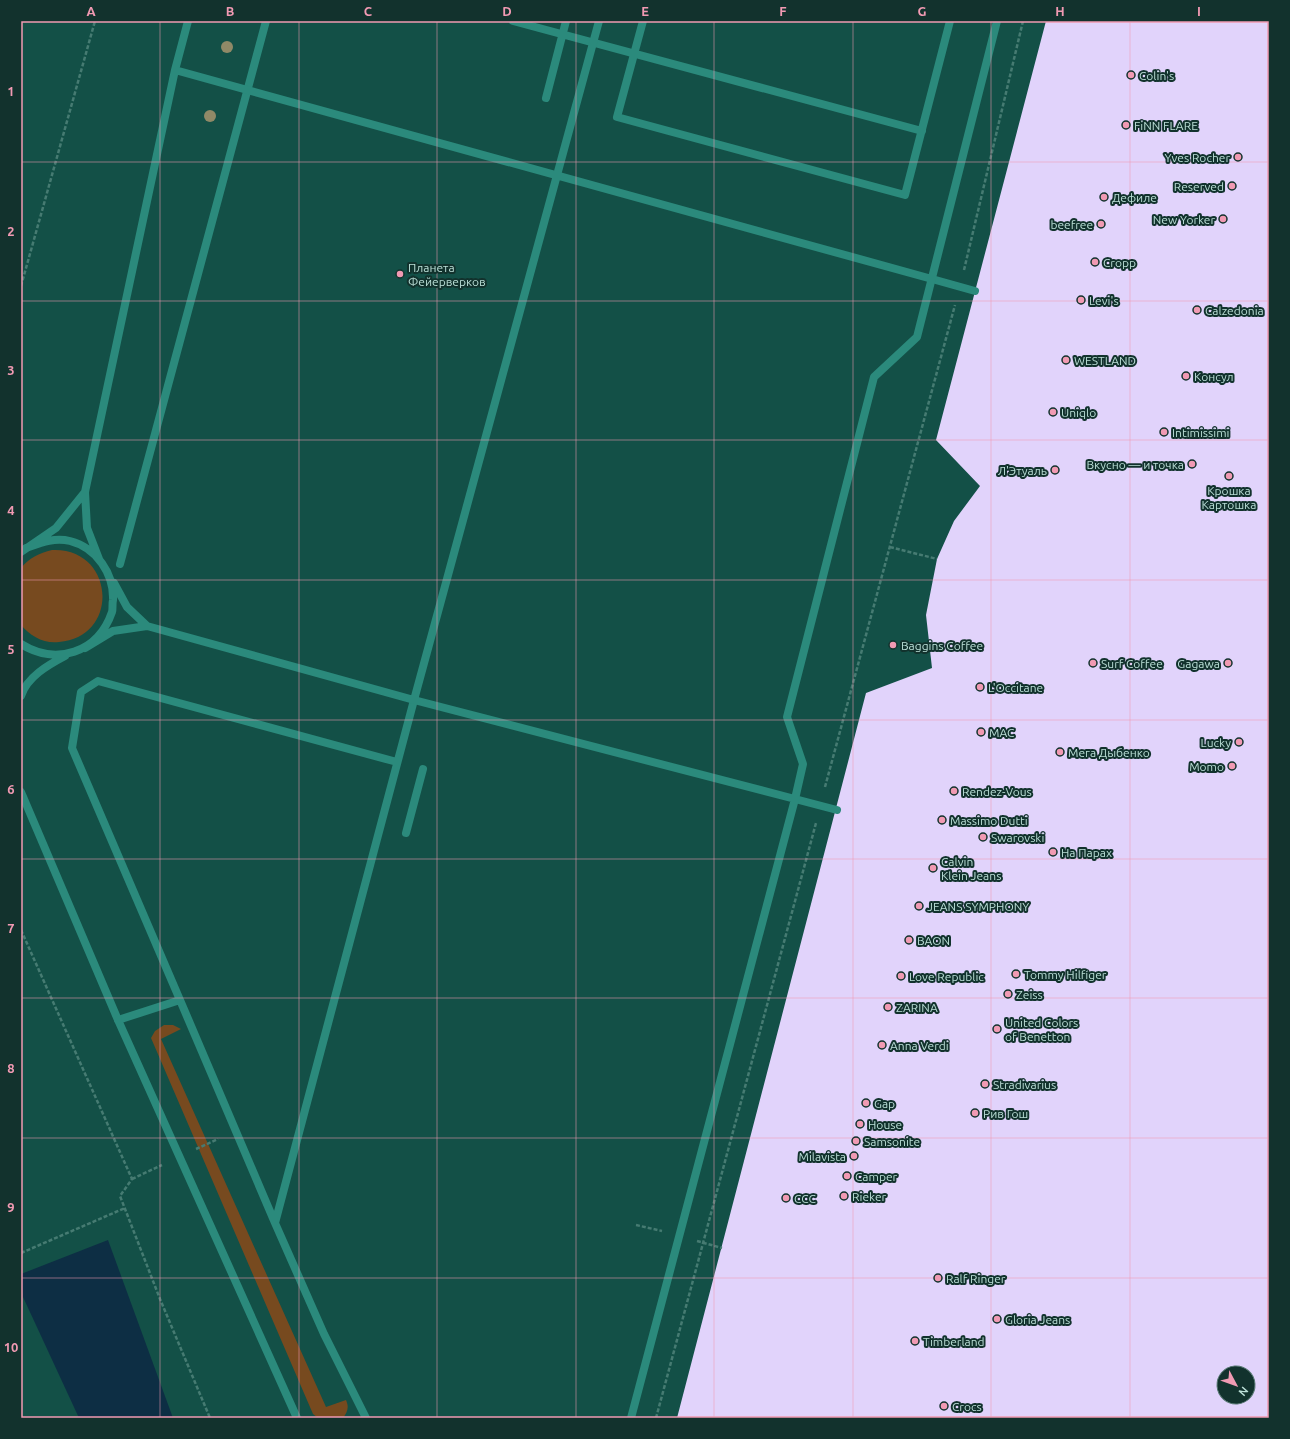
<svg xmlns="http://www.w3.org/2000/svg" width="1290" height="1439" viewBox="0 0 1290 1439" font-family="Ubuntu,sans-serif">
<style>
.green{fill:#774a1f}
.water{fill:#0d2e44}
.building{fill:#e1d3fb;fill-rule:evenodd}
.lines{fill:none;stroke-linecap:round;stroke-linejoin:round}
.path{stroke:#467b72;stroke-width:2.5;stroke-dasharray:4 2;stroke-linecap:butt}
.service{stroke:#2b8a7c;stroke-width:8}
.minor{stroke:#2b8a7c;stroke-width:8}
.tree{fill:#908967}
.grid{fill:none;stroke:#f19ab3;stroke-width:1;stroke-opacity:0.55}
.poi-dot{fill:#f19ab3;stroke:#12322d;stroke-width:1.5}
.labels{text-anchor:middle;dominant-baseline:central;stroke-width:4;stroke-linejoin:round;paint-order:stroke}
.poi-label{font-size:12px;fill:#bbdfd7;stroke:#12322d;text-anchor:start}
.neatline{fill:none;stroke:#f19ab3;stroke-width:1.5}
.grid-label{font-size:13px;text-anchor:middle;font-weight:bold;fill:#f19ab3}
</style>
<rect width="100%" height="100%" fill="#135047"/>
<!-- green -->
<path class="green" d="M 52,550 C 115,547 121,637 59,642 C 44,644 30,636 21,625 L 21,568 C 29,558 39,553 52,550 Z
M 164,1025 L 173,1025 L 181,1029 L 161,1039 L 326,1407 L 346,1400 C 349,1407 348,1411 343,1418 L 318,1418 L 313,1414 L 151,1038 L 155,1031 Z"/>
<!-- water -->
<path class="water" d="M 108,1240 L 173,1418 L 79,1418 L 23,1297 L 21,1274 Z"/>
<!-- building -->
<path class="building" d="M 1046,21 L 1269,21 L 1269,1418 L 677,1418 L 866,693 L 932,668 L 926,615 L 937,559 L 954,521 L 980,486 L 936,440 ZM 1224,1373 L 1248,1373 L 1248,1397 L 1224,1397 Z"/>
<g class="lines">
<!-- path -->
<path class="path" d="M 964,270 L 1023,21
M 21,286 L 95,21
M 890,547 L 937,559
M 825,787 L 955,305
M 21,930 L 132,1179 L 120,1196 L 160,1299 L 210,1418
M 196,1149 L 218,1139
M 132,1179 L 162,1165
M 636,1225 L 662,1231
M 697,1241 L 722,1248
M 21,1253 L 125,1208
M 656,1418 L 816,823"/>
<!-- service -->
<path class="service" d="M 513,21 L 922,131
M 643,21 L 617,117 L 905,195 L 950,21
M 546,98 L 566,21
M 932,279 L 975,291
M 120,564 L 266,21
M 795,799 L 837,810
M 406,833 L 423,769
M 180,1000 L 72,748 L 81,692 L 98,681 L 397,762
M 118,1020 L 180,1000 L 275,1223
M 366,1418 L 324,1334 L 275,1223 L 414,700"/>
<!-- minor -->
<path class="minor" d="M 175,70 L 932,279
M 21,552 L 56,528 L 85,492
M 99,559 L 87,528 L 85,492 L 175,70 L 188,21
M 114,583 L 127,607 L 147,626
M 21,644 C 56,666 98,653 112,612 C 113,609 112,604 113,600 C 114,574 97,548 70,541 C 54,537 40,543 26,548
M 85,648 L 113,631 L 147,626 L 414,700 L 795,799
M 21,696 C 27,677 48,665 65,656
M 414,700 L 599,21
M 21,792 L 118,1020 L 297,1418
M 631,1418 L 795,799 L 803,764 L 787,717 L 874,377 L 917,337 L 997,21"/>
</g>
<!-- trees -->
<g class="tree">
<circle cx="227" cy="47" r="6"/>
<circle cx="210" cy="116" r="6"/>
</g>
<!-- grid -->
<path class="grid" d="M 160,21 L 160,1418M 299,21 L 299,1418M 437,21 L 437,1418M 576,21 L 576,1418M 714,21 L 714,1418M 853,21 L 853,1418M 991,21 L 991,1418M 1130,21 L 1130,1418M 21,162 L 1269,162M 21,301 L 1269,301M 21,440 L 1269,440M 21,580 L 1269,580M 21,720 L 1269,720M 21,859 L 1269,859M 21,998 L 1269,998M 21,1138 L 1269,1138M 21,1278 L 1269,1278"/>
<!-- markers -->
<g class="poi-dot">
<circle cx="1131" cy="75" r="4"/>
<circle cx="1126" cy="125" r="4"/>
<circle cx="1238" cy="157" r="4"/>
<circle cx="1232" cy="186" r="4"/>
<circle cx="1104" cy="197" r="4"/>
<circle cx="1223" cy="219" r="4"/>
<circle cx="1101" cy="224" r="4"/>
<circle cx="1095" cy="262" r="4"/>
<circle cx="400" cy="274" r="4"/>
<circle cx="1081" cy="300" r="4"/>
<circle cx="1197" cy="310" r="4"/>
<circle cx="1066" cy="360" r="4"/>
<circle cx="1186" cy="376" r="4"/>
<circle cx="1053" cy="412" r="4"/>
<circle cx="1164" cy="432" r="4"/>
<circle cx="1192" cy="464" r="4"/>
<circle cx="1055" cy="470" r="4"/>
<circle cx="1229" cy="476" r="4"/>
<circle cx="893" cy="645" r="4"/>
<circle cx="1093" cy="663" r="4"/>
<circle cx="1228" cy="663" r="4"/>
<circle cx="980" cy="687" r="4"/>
<circle cx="981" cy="732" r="4"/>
<circle cx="1239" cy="742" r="4"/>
<circle cx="1060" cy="752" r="4"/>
<circle cx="1232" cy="766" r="4"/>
<circle cx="954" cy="791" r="4"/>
<circle cx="942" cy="820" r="4"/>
<circle cx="983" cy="837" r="4"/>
<circle cx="1053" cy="852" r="4"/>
<circle cx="933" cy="868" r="4"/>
<circle cx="919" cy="906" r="4"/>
<circle cx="909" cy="940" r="4"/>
<circle cx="1016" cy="974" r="4"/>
<circle cx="901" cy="976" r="4"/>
<circle cx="1008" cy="994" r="4"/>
<circle cx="888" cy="1007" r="4"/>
<circle cx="997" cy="1029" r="4"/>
<circle cx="882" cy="1045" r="4"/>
<circle cx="985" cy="1084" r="4"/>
<circle cx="866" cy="1103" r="4"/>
<circle cx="975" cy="1113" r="4"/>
<circle cx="860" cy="1124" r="4"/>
<circle cx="856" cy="1141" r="4"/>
<circle cx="854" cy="1156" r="4"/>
<circle cx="847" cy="1176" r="4"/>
<circle cx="844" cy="1196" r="4"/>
<circle cx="786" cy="1198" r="4"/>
<circle cx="938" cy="1278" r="4"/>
<circle cx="997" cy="1319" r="4"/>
<circle cx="915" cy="1341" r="4"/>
<circle cx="944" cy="1406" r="4"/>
</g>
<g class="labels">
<!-- poi labels -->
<g class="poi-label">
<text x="1139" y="75">Colin's</text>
<text x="1134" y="125">FiNN FLARE</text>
<text x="1230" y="157" text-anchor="end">Yves Rocher</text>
<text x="1224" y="186" text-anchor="end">Reserved</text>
<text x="1112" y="197">Дефиле</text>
<text x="1215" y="219" text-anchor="end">New Yorker</text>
<text x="1093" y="224" text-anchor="end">beefree</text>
<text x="1103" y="262">Cropp</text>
<text x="408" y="267">Планета<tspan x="408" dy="14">Фейерверков</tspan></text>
<text x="1089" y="300">Levi's</text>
<text x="1205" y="310">Calzedonia</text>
<text x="1074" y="360">WESTLAND</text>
<text x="1194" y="376">Консул</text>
<text x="1061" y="412">Uniqlo</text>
<text x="1172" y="432">Intimissimi</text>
<text x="1184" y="464" text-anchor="end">Вкусно — и точка</text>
<text x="1047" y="470" text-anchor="end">Л'Этуаль</text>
<text x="1229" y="490" text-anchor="middle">Крошка<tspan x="1229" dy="14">Картошка</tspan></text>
<text x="901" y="645">Baggins Coffee</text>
<text x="1101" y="663">Surf Coffee</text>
<text x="1220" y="663" text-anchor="end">Gagawa</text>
<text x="988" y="687">L'Occitane</text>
<text x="989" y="732">MAC</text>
<text x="1231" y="742" text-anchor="end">Lucky</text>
<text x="1068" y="752">Мега Дыбенко</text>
<text x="1224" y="766" text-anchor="end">Momo</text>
<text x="962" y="791">Rendez-Vous</text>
<text x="950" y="820">Massimo Dutti</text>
<text x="991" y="837">Swarovski</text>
<text x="1061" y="852">На Парах</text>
<text x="941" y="861">Calvin<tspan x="941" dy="14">Klein Jeans</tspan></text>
<text x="927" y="906">JEANS SYMPHONY</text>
<text x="917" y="940">BAON</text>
<text x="1024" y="974">Tommy Hilfiger</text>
<text x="909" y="976">Love Republic</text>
<text x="1016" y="994">Zeiss</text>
<text x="896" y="1007">ZARINA</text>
<text x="1005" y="1022">United Colors<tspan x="1005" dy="14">of Benetton</tspan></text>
<text x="890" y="1045">Anna Verdi</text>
<text x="993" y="1084">Stradivarius</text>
<text x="874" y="1103">Gap</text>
<text x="983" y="1113">Рив Гош</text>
<text x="868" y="1124">House</text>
<text x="864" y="1141">Samsonite</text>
<text x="846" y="1156" text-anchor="end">Milavista</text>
<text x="855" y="1176">Camper</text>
<text x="852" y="1196">Rieker</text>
<text x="794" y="1198">CCC</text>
<text x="946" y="1278">Ralf Ringer</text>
<text x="1005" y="1319">Gloria Jeans</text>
<text x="923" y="1341">Timberland</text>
<text x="952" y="1406">Crocs</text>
</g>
</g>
<!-- border -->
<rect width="1290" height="1439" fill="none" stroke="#12322d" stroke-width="44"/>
<!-- north arrow -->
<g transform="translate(1236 1385) rotate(131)"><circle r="19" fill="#12322d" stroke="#567771"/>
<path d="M0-3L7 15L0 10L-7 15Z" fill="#f19ab3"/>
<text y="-6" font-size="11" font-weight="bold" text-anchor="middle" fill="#bbdfd7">N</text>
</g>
<rect x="22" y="22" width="1246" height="1395" class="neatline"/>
<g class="grid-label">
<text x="91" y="16">A</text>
<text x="230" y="16">B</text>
<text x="368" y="16">C</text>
<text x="507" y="16">D</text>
<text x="645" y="16">E</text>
<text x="783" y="16">F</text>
<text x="922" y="16">G</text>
<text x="1060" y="16">H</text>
<text x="1199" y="16">I</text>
<text x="11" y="96">1</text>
<text x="11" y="236">2</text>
<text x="11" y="375">3</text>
<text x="11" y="515">4</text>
<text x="11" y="654">5</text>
<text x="11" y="794">6</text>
<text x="11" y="933">7</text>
<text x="11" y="1073">8</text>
<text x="11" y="1212">9</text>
<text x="11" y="1352">10</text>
</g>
</svg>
